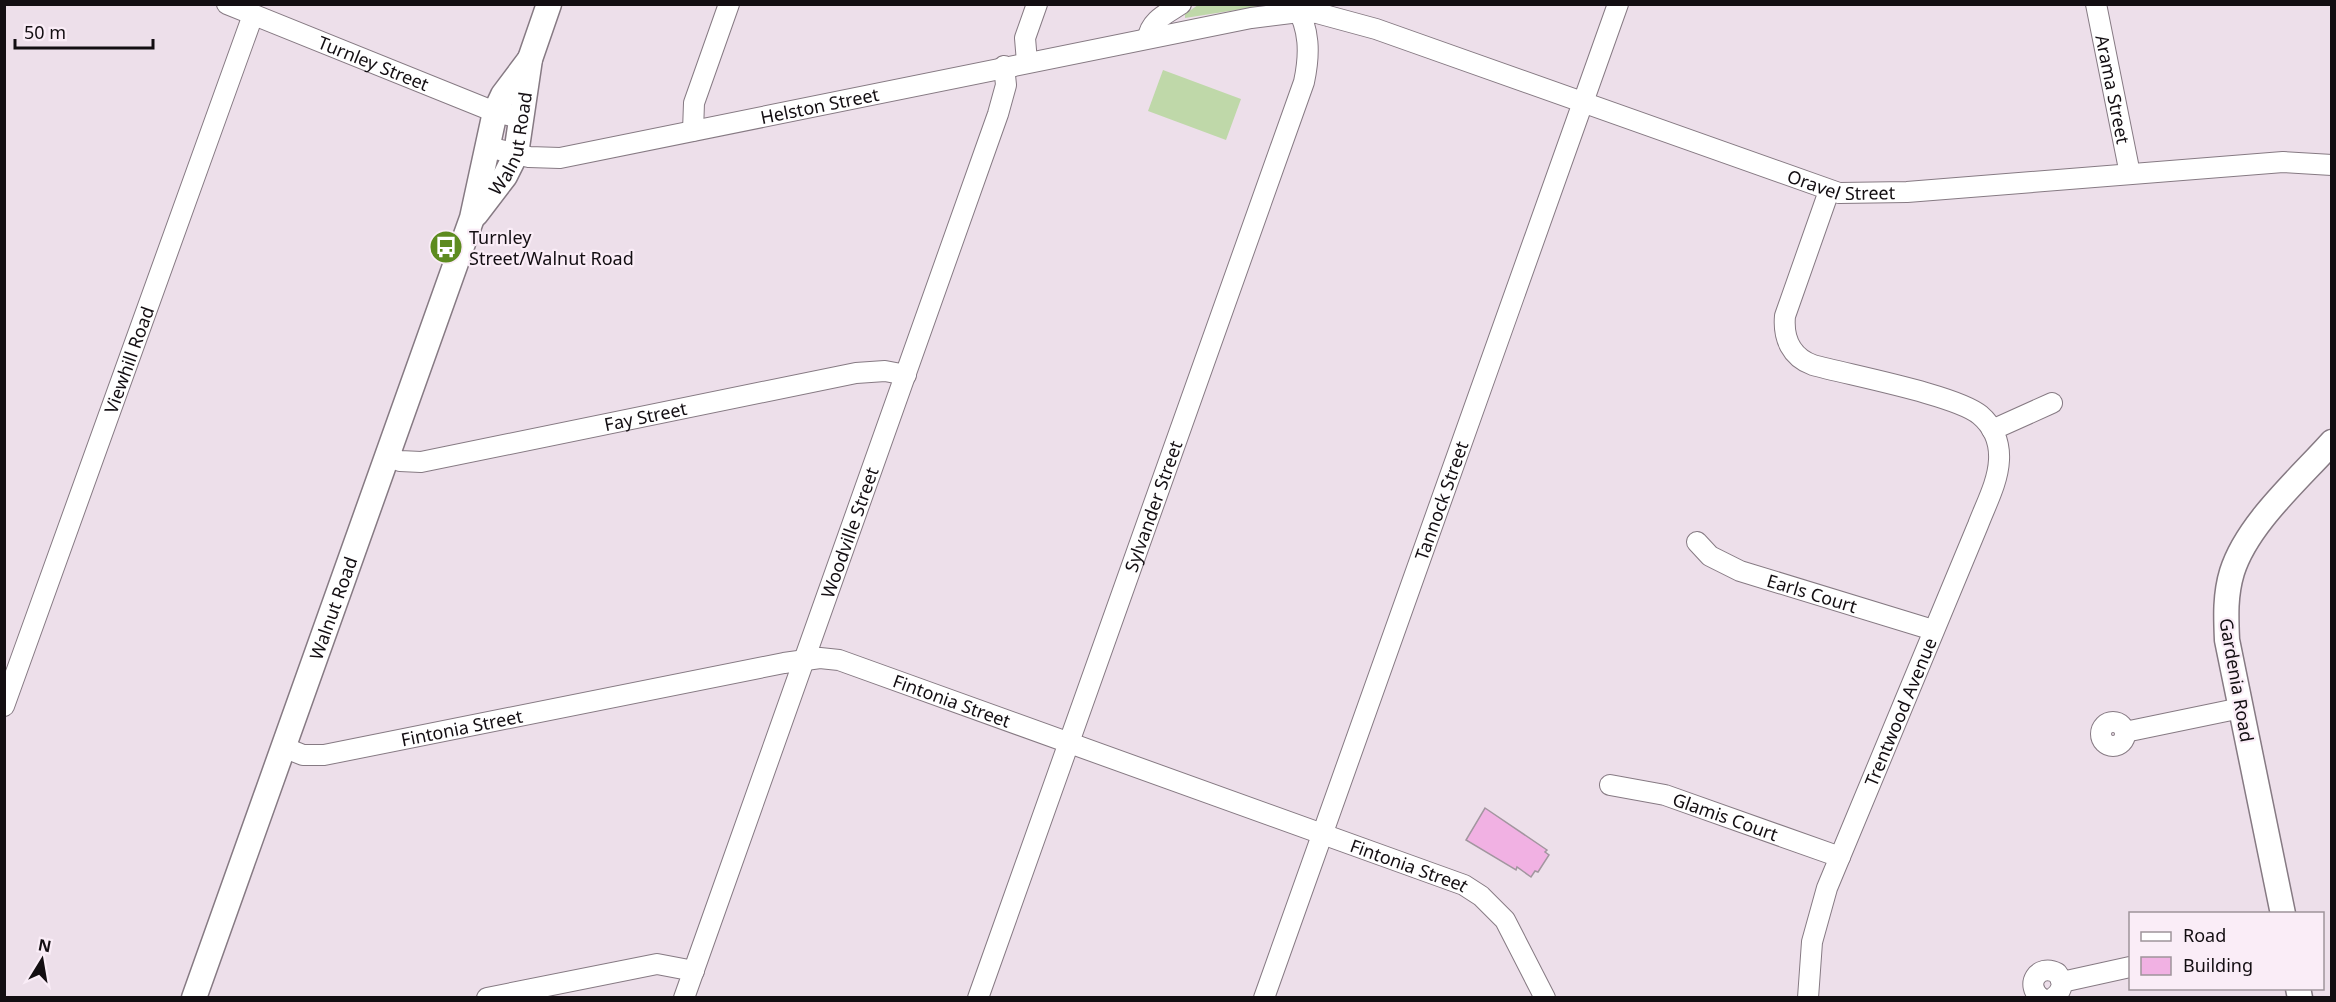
<svg xmlns="http://www.w3.org/2000/svg" width="2336" height="1002" viewBox="0 0 2336 1002" font-family="'Noto Sans',sans-serif">
<style>
.green{fill:#bfd8a9}
.building{fill:#f1b1e3;stroke:#a2969f;stroke-width:1.5}
.lines{fill:none;stroke-linecap:round;stroke-linejoin:round}
.minor-casing{stroke:#867a83;stroke-width:22}
.tertiary-casing{stroke:#867a83;stroke-width:27}
.minor{stroke:#fff;stroke-width:20}
.tertiary{stroke:#fff;stroke-width:24}
.labels{text-anchor:middle;dominant-baseline:central;stroke-width:4.5;stroke-linejoin:round;paint-order:stroke}
.street-label{font-size:18px;fill:#130e12;stroke:#faedf7}
.poi-label{font-size:18px;fill:#130e12;stroke:#faedf7;text-anchor:start}
</style>
<rect width="100%" height="100%" fill="#eddfea"/>
<!-- green -->
<path class="green" d="M 1198,5 L 1198,4 L 1268,5 L 1185,18 L 1185,14 Z
M 1163,70 L 1241,99 L 1226,140 L 1148,111 Z"/>
<!-- building -->
<path class="building" d="M 1485,808 L 1547,850 L 1545,852 L 1549,855 L 1538,872 L 1535,871 L 1531,877 L 1517,867 L 1516,870 L 1466,840 Z"/>
<g class="lines">
<defs>
<g id="minor">
<path id="s1" d="M 227,4 L 495,112 L 521,118"/>
<path id="s2" d="M 2096,4 L 2130,174"/>
<path d="M 1148,38 C 1150,20 1168,13 1181,4"/>
<path d="M 1027,62 L 1025,38 L 1037,4"/>
<path d="M 693,131 L 694,103 L 729,4"/>
<path id="s3" d="M 488,147 L 529,157 L 560,158 L 1251,18 L 1299,12 L 1317,13 L 1376,29 L 1839,193 L 1907,192 L 2283,162 L 2332,165"/>
<path d="M 1992,430 L 2052,403"/>
<path id="s4" d="M 387,456 L 400,461 L 421,462 L 856,373 L 885,371 L 906,375"/>
<path id="s5" d="M 1697,542 L 1710,556 L 1740,571 L 1933,630"/>
<path id="s6" d="M 4,706 L 253,15"/>
<circle cx="2113" cy="734" r="12"/>
<path d="M 2125,732 L 2241,708"/>
<path id="s7" d="M 283,747 L 303,755 L 324,755 L 784,663 L 820,658 L 839,660 L 1464,885 L 1481,896 L 1505,920 L 1545,998"/>
<path id="s8" d="M 1610,785 L 1665,795 L 1840,857"/>
<path d="M 2062,982 L 2130,967"/>
<path d="M 487,998 L 657,964 L 694,971"/>
<path id="s9" d="M 684,998 L 998,114 L 1006,85 L 1004,66"/>
<path id="s10" d="M 978,998 L 1304,82 C 1310,54 1310,29 1295,4"/>
<path id="s11" d="M 1264,998 L 1618,4"/>
<path id="s12" d="M 1808,998 L 1812,942 L 1827,888 L 1978,525 C 1986,504 1998,482 1999,460 C 2000,442 1993,426 1980,415 C 1956,395 1849,375 1813,365 C 1791,357 1783,338 1785,316 L 1829,191"/>
<path d="M 2041,998 C 2024,985 2038,963 2057,973 C 2064,982 2063,991 2053,998"/>
</g>
<g id="tertiary">
<path id="s13" d="M 476,214 L 505,176 L 516,154 L 530,59 L 549,4"/>
<path d="M 2283,914 L 2227,640 C 2226,617 2225,595 2232,572 C 2247,524 2299,479 2332,442"/>
<path d="M 2298,988 L 2300,998"/>
<path id="s14" d="M 194,998 L 472,218 L 495,112 L 503,95 L 530,59"/>
</g>
</defs>
<!-- minor casing -->
<use href="#minor" class="minor-casing"/>
<!-- tertiary casing -->
<use href="#tertiary" class="tertiary-casing"/>
<!-- minor -->
<use href="#minor" class="minor"/>
<!-- tertiary -->
<use href="#tertiary" class="tertiary"/>
</g>
<!-- icons -->
<defs>
<symbol id="bus-disc" viewBox="-11 -11 22 22"><circle r="9.5" fill="#5d8b1f" stroke="#faedf7"/><path d="M-5-6H5V4H4V6H2V4H-2V6H-4V4H-5ZM-3.5-4V0h7V-4ZM-3.5 1.2v1.5H-2V1.2ZM2 1.2v1.5H3.5V1.2Z" fill="#fff"/></symbol>
</defs>
<g fill-rule="evenodd">
<use href="#bus-disc" x="427" y="228" width="38" height="38"/>
</g>
<g class="labels">
<!-- street labels -->
<g class="street-label">
<text stroke="none"><textPath href="#s1" startOffset="158">Turnley Street</textPath></text>
<text stroke="none"><textPath href="#s2" startOffset="87">Arama Street</textPath></text>
<text stroke="none"><textPath href="#s3" startOffset="338">Helston Street</textPath></text>
<text stroke="none"><textPath href="#s13" startOffset="81">Walnut Road</textPath></text>
<text stroke="none"><textPath href="#s3" startOffset="1398">Oravel Street</textPath></text>
<text stroke="none"><textPath href="#s6" startOffset="368">Viewhill Road</textPath></text>
<text stroke="none"><textPath href="#s4" startOffset="264">Fay Street</textPath></text>
<text stroke="none"><textPath href="#s11" startOffset="528">Tannock Street</textPath></text>
<text stroke="none"><textPath href="#s10" startOffset="522">Sylvander Street</textPath></text>
<text stroke="none"><textPath href="#s9" startOffset="494">Woodville Street</textPath></text>
<text stroke="none"><textPath href="#s5" startOffset="128">Earls Court</textPath></text>
<text stroke="none"><textPath href="#s14" startOffset="414">Walnut Road</textPath></text>
<text transform="translate(2237 680) rotate(80)">Gardenia Road</text>
<text stroke="none"><textPath href="#s7" startOffset="687">Fintonia Street</textPath></text>
<text stroke="none"><textPath href="#s12" startOffset="303">Trentwood Avenue</textPath></text>
<text stroke="none"><textPath href="#s7" startOffset="183">Fintonia Street</textPath></text>
<text stroke="none"><textPath href="#s8" startOffset="120">Glamis Court</textPath></text>
<text stroke="none"><textPath href="#s7" startOffset="1173">Fintonia Street</textPath></text>
</g>
<!-- poi labels -->
<g class="poi-label">
<text x="469" y="237">Turnley<tspan x="469" dy="21">Street/Walnut Road</tspan></text>
</g>
</g>
<!-- border -->
<rect width="2336" height="1002" fill="none" stroke="#130e12" stroke-width="12"/>
<!-- legend -->
<rect x="2129" y="912" width="195" height="78" fill="#faedf7" stroke="#9e949b" stroke-width="1.5"/>
<rect x="2141" y="932" width="30" height="9" fill="#ffffff" stroke="#9e949b" stroke-width="1.5"/>
<text x="2183" y="942" font-size="18" fill="#130e12">Road</text>
<rect x="2141" y="957" width="30" height="18" fill="#f1b1e3" stroke="#9e949b" stroke-width="1.5"/>
<text x="2183" y="972" font-size="18" fill="#130e12">Building</text>
<!-- north arrow -->
<g transform="translate(42 960) rotate(11)" stroke="#faedf7" stroke-width="4.5" paint-order="stroke">
<path d="M0-4.5L10 22L0 15L-10 22Z" fill="#130e12"/>
<text y="-9" font-size="16" font-weight="bold" text-anchor="middle" fill="#130e12">N</text>
</g>
<!-- scale -->
<path d="M15 39v9h138v-9" fill="none" stroke="#130e12" stroke-width="3"/>
<text x="24" y="39" font-size="18" fill="#130e12" stroke="#faedf7" stroke-width="4.5" paint-order="stroke">50 m</text>
</svg>
